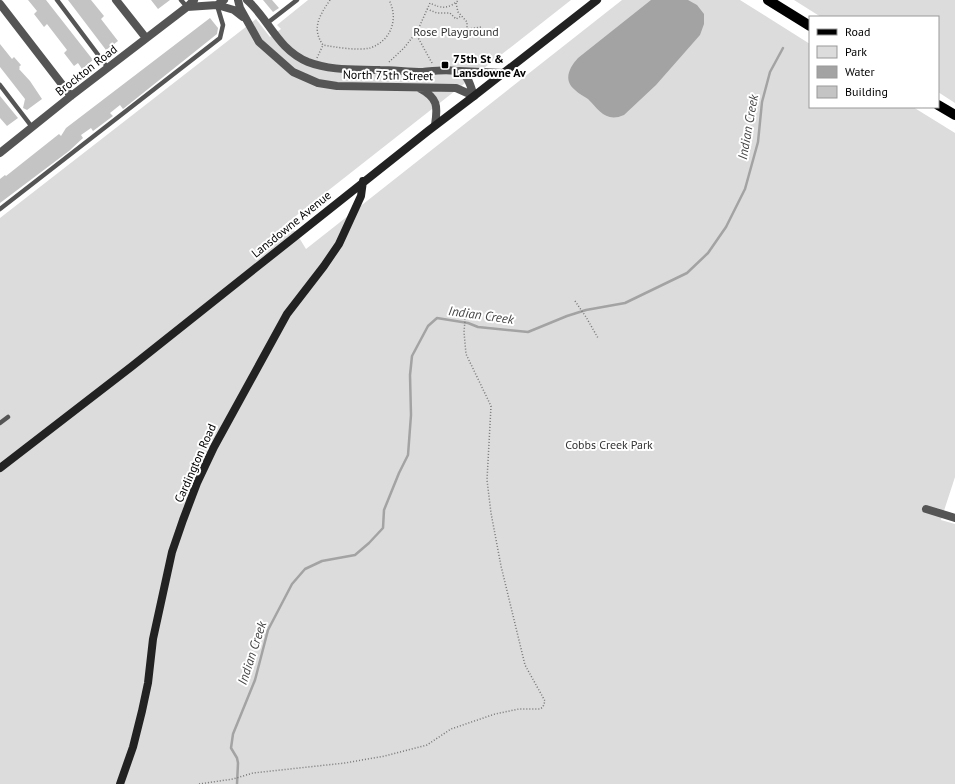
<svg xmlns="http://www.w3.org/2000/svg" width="955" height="784" viewBox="0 0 955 784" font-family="'PT Sans',sans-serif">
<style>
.green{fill:#dcdcdc}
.water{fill:#a3a3a3}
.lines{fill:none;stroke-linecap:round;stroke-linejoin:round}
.stream{stroke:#a3a3a3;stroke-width:2.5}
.building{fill:#c4c4c4}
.path{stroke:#777;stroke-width:1.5;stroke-dasharray:1 2;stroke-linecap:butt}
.lane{stroke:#555;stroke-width:4.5}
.street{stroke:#555;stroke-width:8}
.secondary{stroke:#222;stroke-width:8}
.primary{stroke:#000;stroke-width:10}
.poi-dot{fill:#000;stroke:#fff;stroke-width:1.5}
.labels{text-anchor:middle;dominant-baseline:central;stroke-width:4;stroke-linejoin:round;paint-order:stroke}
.park-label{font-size:12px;fill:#333;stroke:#fff}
.poi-label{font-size:12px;font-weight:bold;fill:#000;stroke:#fff;text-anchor:start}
.street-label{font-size:12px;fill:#000;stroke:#fff}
.water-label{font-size:13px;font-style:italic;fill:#444;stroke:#fff}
</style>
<rect width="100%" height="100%" fill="#fff"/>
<!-- green -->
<path class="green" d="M 308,0 L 571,0 L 283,226 L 295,231 L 306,249 L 622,0 L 740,0 L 810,44 L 810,107 L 913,107 L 955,133 L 955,477 L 941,520 L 955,524 L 955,784 L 0,784 L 0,218 L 256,19 L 270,37 L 281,29 L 277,25 Z
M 794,0 L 955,0 L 955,103 L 938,92 L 938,17 L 821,17 Z"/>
<!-- water -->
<path class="water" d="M 651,0 L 688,0 L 697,5 L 704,14 L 704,24 L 700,35 L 656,85 L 624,115 C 606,123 599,110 588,99 C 584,96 579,94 575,90 C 563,80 569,68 578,58 Z"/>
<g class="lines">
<!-- stream -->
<path class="stream" d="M 237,784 L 238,763 L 237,758 L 231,748 L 233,734 L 255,680 L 268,630 L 292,584 L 305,569 L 322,561 L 355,555 L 369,543 L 383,528 L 384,510 L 399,473 L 408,455 L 411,415 L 410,375 L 412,356 L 428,326 L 437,318 L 468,323 L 478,327 L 528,332 L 567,316 L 586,310 L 625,303 L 687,273 L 708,253 L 726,227 L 745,189 L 758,142 L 762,102 L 770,72 L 783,48"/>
</g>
<!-- building -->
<path class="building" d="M 28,0 L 46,0 L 93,60 L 82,69 L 78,63 L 74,66 L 64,53 L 67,50 L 47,24 L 44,27 L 34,14 L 37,11 Z
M 68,0 L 91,0 L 104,16 L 101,19 L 118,41 L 106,50 Z
M 151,0 L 170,0 L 158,9 Z
M 263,0 L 272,0 L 279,8 L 273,12 Z
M 210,18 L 218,28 L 217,34 L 123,109 L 120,105 L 110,113 L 113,116 L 93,131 L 91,128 L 81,135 L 83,138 L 69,151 L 0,203 L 0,179 L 5,175 L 6,176 L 59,134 L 61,136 L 66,128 Z
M 0,44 L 12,59 L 14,57 L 21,65 L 19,67 L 20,68 L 19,69 L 30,81 L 42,99 L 27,110 L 23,108 L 25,99 L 0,67 Z
M 0,96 L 18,118 L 7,126 L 0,118 Z"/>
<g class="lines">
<!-- path -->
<path class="path" d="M 330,0 C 320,15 311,28 323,45 C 335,47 357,51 370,48 C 391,41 399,19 389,0
M 456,3 L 458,12 L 467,22 L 467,34
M 427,9 L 437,13 L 450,13 L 456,19 L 461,16
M 468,29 L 481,27
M 317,58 L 323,45
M 389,62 L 404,48 L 415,34
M 432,63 L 416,34 L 430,3 C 442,9 448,9 459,0
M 575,301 L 586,317 L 598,338
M 199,784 L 233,779 L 253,773 L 345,763 L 385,756 L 427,745 L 451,729 L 495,714 L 519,709 L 540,709 L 543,707 L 545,701 L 525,665 L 501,566 L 491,513 L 487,480 L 491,406 L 466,354 L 464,332 L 466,309"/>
<!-- lane -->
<path class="lane" d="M 57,0 L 108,68
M 181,0 L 187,7
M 266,24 L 297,0
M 0,85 L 32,127
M 0,209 L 220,38 L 223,25 L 217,5
M 0,423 L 8,417"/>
<!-- street -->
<path class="street" d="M 116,0 L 146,38
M 238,0 L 240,8 L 259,42 L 293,72 L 318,83 L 337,86 L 456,88 L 474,96
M 247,0 C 269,19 277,49 308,62 C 331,71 356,69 380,70 C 394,70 408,72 423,72 C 433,71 453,68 462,73 C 469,77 471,88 474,96
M 0,4 L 71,96
M 217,5 L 234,10 L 243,17
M 187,7 L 217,5 L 224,0
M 459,71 L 504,73
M 419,88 C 438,98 438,106 435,125
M 0,153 L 71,96 L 187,7 L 194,0
M 926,509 L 955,518"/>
<!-- secondary -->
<path class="secondary" d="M 0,468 L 131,367 L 428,131 L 474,96 L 597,0
M 120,784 L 133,747 L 142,711 L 148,683 L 153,639 L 172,552 L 183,520 L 197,483 L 214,447 L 287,314 L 324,266 L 339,244 L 361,196 L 363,181"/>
<!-- primary -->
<path class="primary" d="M 768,0 L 810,26
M 938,105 L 955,115"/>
</g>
<!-- markers -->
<rect class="poi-dot" x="441" y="61" width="8" height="8" rx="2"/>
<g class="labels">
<!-- park labels -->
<g class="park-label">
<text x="456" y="31">Rose Playground</text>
<text x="609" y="444">Cobbs Creek Park</text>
</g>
<!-- poi labels -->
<g class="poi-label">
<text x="453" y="58">75th St &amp;<tspan x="453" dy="14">Lansdowne Av</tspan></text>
</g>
<!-- street labels -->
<g class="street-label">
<text transform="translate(86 70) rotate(-38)">Brockton Road</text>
<text transform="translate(388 75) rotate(1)">North 75th Street</text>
<text transform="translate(291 224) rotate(-39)">Lansdowne Avenue</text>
<text transform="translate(195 463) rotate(-66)">Cardington Road</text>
</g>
<!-- water labels -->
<g class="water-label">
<text transform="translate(748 127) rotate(-80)">Indian Creek</text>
<text transform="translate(481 315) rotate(8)">Indian Creek</text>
<text transform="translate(252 653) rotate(-72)">Indian Creek</text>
</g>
</g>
<!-- legend -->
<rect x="809" y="16" width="130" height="92" fill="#ffffff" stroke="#999999"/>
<rect x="817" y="29" width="20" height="6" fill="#000000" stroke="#999999"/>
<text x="845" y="36" font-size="12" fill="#000000">Road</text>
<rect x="817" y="46" width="20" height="12" fill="#dcdcdc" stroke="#999999"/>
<text x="845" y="56" font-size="12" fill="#000000">Park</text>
<rect x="817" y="66" width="20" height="12" fill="#a3a3a3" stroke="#999999"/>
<text x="845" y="76" font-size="12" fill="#000000">Water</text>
<rect x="817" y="86" width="20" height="12" fill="#c4c4c4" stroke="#999999"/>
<text x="845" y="96" font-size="12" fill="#000000">Building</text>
</svg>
